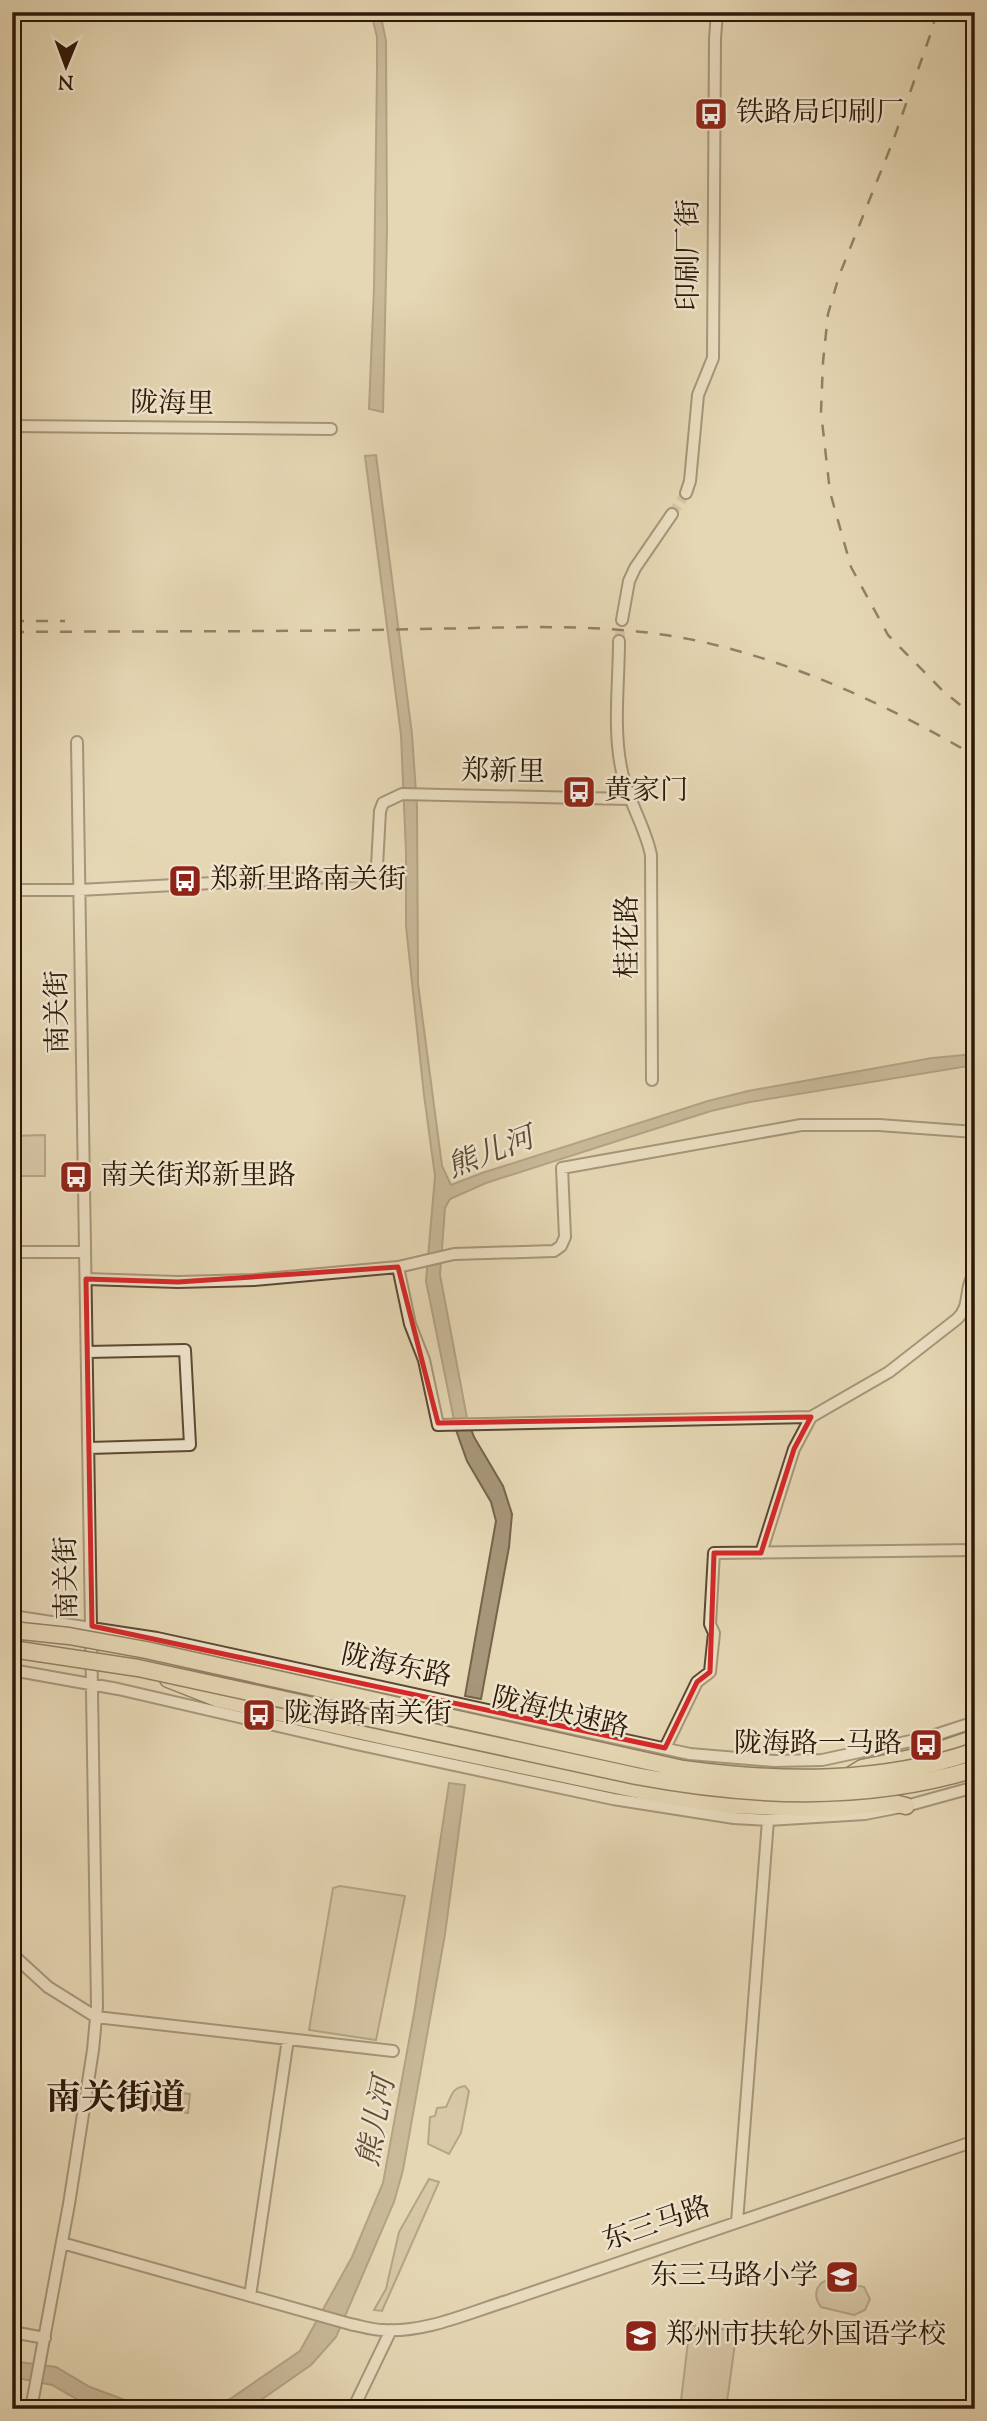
<svg xmlns="http://www.w3.org/2000/svg" width="987" height="2421" viewBox="0 0 987 2421" font-family="'Sorts Mill Goudy','Noto Serif SC',serif">
<style>
.green{fill:#c7b797;stroke:#7a684f;stroke-width:2}
.water{fill:#a79679;stroke:#76644b;stroke-width:2}
.lines{fill:none;stroke-linecap:round;stroke-linejoin:round}
.minor-tunnel{stroke:#c1b191;stroke-width:10;stroke-dasharray:10 5;stroke-linecap:butt}
.minor-casing{stroke:#5b4832;stroke-width:14}
.highway-casing{stroke:#2d1807;stroke-width:19}
.minor{stroke:#efe5ce;stroke-width:10}
.highway{stroke:#e6d7b4;stroke-width:16}
.rail{stroke:#2d1807;stroke-width:2.5;stroke-dasharray:12 12;stroke-linecap:butt}
.highway-bridge-casing{stroke:#2d1807;stroke-width:19;stroke-linecap:butt}
.highway-bridge{stroke:#e6d7b4;stroke-width:16}
.marked{fill:none;stroke:#d62828;stroke-width:5;stroke-linejoin:round}
.labels{text-anchor:middle;dominant-baseline:central;stroke-width:5;stroke-linejoin:round;paint-order:stroke}
.poi-label{font-size:28px;fill:#2d1807;stroke:#efe5ce;text-anchor:start}
.street-label{font-size:28px;fill:#2d1807;stroke:#efe5ce}
.water-label{font-size:30px;font-style:italic;fill:#5e4a35;stroke:#efe5ce}
.district-label{font-size:35px;font-weight:bold;fill:#2d1807;stroke:#efe5ce}
</style>
<rect width="100%" height="100%" fill="#e6d7b4"/>
<filter id="stains"><feTurbulence type="fractalNoise" baseFrequency=".00286" numOctaves="4"/><feColorMatrix values="0 0 0 0 .2 0 0 0 0 .09 0 0 0 0 .02 0 0 0 .5 -.17"/></filter>
<radialGradient id="worn" r=".72"><stop offset=".6" stop-color="#630" stop-opacity="0"/><stop offset="1" stop-color="#630" stop-opacity=".3"/></radialGradient>
<!-- green -->
<path class="green" d="M 45,1135 L 45,1176 L 12,1176 L 12,1136 Z
M 340,1886 L 405,1896 L 376,2040 L 309,2030 L 333,1888 Z
M 465,2086 L 469,2091 L 461,2133 L 449,2154 L 428,2144 L 430,2117 L 435,2116 L 437,2108 L 446,2107 C 452,2096 451,2088 465,2086 Z
M 152,2090 L 190,2094 L 188,2113 L 150,2109 Z
M 429,2179 L 439,2182 L 382,2311 L 374,2310 L 386,2289 L 399,2232 Z
M 831,2279 L 864,2287 L 870,2299 L 865,2310 L 854,2315 L 821,2307 C 812,2295 816,2282 831,2279 Z
M 690,2325 L 730,2330 L 736,2336 L 726,2409 L 680,2409 Z"/>
<!-- water -->
<path class="water" d="M 371,12 L 380,12 L 386,41 L 387,231 L 383,412 L 369,409 L 374,288 L 377,71 L 377,37 Z
M 376,455 L 412,734 L 417,807 L 418,984 L 442,1166 L 451,1185 L 482,1173 L 708,1101 L 748,1091 L 932,1058 L 975,1054 L 975,1065 L 750,1102 L 711,1111 L 486,1183 L 450,1199 L 445,1208 L 440,1275 L 467,1418 L 474,1437 L 503,1486 L 512,1514 L 509,1547 L 481,1699 L 465,1696 L 496,1521 L 491,1502 L 467,1461 L 456,1430 L 426,1281 L 435,1176 L 424,1095 L 406,926 L 406,852 L 401,735 L 365,456 Z
M 449,1783 L 465,1785 L 445,1934 L 403,2170 L 394,2202 L 336,2337 L 311,2365 L 248,2409 L 205,2409 L 230,2399 L 300,2351 L 352,2257 L 383,2183 L 415,2008 Z
M 12,2361 L 56,2367 L 90,2387 L 149,2409 L 94,2409 L 52,2385 L 12,2377 Z"/>
<g class="lines">
<!-- minor-tunnel -->
<path class="minor-tunnel" d="M 672,514 L 686,493
M 619,641 L 622,620"/>
<defs>
<path id="minor" d="M 12,426 L 331,429
M 686,493 L 690,481 L 698,395 L 713,358 L 715,39 L 717,12
M 622,620 L 629,581 L 635,568 L 672,514
M 619,641 C 619,682 613,727 621,767 C 626,798 645,825 651,855 L 652,1080
M 12,890 L 79,890 L 367,875 L 375,872 L 377,866 L 380,811 L 383,803 L 402,794 L 629,799
M 12,1252 L 85,1252
M 398,1267 L 410,1324 L 424,1360 L 438,1425 L 811,1417
M 86,1279 L 178,1282 L 254,1280 L 398,1267 L 454,1254 L 554,1251 L 561,1246 L 565,1237 L 562,1168 L 801,1125 L 879,1125 L 975,1132
M 87,1352 L 185,1350 L 190,1445 L 89,1448
M 761,1553 L 794,1449 L 811,1417 L 889,1372 L 957,1319 C 972,1305 963,1289 975,1273
M 12,1616 L 157,1638 L 690,1754 L 774,1761 L 822,1760 L 929,1737 L 975,1722
M 12,1670 L 118,1689 L 356,1744 L 613,1799 L 734,1818 L 768,1820 L 865,1814 L 906,1806 L 975,1787
M 665,1748 L 697,1682 L 710,1672 L 714,1633 L 710,1624 L 714,1553 L 975,1550
M 12,1954 L 48,1987 L 96,2017 L 393,2051
M 737,2222 L 768,1820
M 62,2243 L 350,2324 C 361,2326 372,2330 383,2330 C 425,2333 468,2313 507,2301 L 975,2141
M 250,2296 L 288,2039
M 12,2332 L 45,2338
M 31,2409 L 69,2204 L 93,2050 L 97,2007 L 77,742
M 353,2409 L 391,2330"/>
<path id="highway" d="M 168,1679 L 219,1699 L 384,1736 L 677,1798 L 734,1805 L 834,1809 L 890,1802 L 906,1806
M 849,1776 L 862,1768 L 925,1755 L 975,1738"/>
</defs>
<!-- minor casing -->
<use href="#minor" class="minor-casing"/>
<!-- highway casing -->
<use href="#highway" class="highway-casing"/>
<!-- minor -->
<use href="#minor" class="minor"/>
<!-- highway -->
<use href="#highway" class="highway"/>
<!-- rail -->
<path class="rail" d="M 936,12 L 933,27 L 893,141 L 839,276 L 828,314 L 823,362 L 821,412 L 830,492 L 851,567 L 888,635 L 943,691 L 975,717
M 12,621 L 65,621
M 12,632 C 148,631 284,632 419,629 C 514,628 610,621 703,642 C 799,664 890,706 975,756"/>
<defs>
<path id="highway-bridge" d="M 12,1630 L 69,1636 L 146,1650 L 683,1769 C 780,1782 881,1784 975,1751
M 12,1649 L 138,1668 L 636,1776 C 748,1797 864,1803 975,1769"/>
</defs>
<!-- highway-bridge casing -->
<use href="#highway-bridge" class="highway-bridge-casing"/>
<!-- highway-bridge -->
<use href="#highway-bridge" class="highway-bridge"/>
</g>
<!-- marked area -->
<path d="M0 0H987V2421H0ZM 398,1267 L 438,1423 L 811,1417 L 794,1449 L 761,1553 L 714,1553 L 710,1672 L 697,1682 L 665,1748 L 92,1626 L 86,1279 L 178,1282 Z" fill="#e6d7b4" fill-opacity=".55" fill-rule="evenodd"/>
<path class="marked" d="M 398,1267 L 438,1423 L 811,1417 L 794,1449 L 761,1553 L 714,1553 L 710,1672 L 697,1682 L 665,1748 L 92,1626 L 86,1279 L 178,1282 Z"/>
<!-- icons -->
<defs>
<symbol id="bus-square" viewBox="-11 -11 22 22"><rect x="-9" y="-9" width="18" height="18" rx="4" fill="#8f2418" stroke="#efe5ce"/><path d="M-5-6H5V4H4V6H2V4H-2V6H-4V4H-5ZM-3.5-4V0h7V-4ZM-3.5 1.2v1.5H-2V1.2ZM2 1.2v1.5H3.5V1.2Z" fill="#fff"/></symbol>
<symbol id="school-square" viewBox="-11 -11 22 22"><rect x="-9" y="-9" width="18" height="18" rx="4" fill="#8f2418" stroke="#efe5ce"/><path d="M0-5L7-2L0 1L-7-2ZM-4 1L0 2.5L4 1V4Q0 6-4 4Z" fill="#fff"/></symbol>
</defs>
<g fill-rule="evenodd">
<use href="#bus-square" x="692" y="95" width="38" height="38"/>
<use href="#bus-square" x="560" y="773" width="38" height="38"/>
<use href="#bus-square" x="166" y="862" width="38" height="38"/>
<use href="#bus-square" x="57" y="1158" width="38" height="38"/>
<use href="#bus-square" x="240" y="1696" width="38" height="38"/>
<use href="#bus-square" x="907" y="1726" width="38" height="38"/>
<use href="#school-square" x="823" y="2258" width="38" height="38"/>
<use href="#school-square" x="622" y="2317" width="38" height="38"/>
</g>
<g class="labels">
<!-- poi labels -->
<g class="poi-label">
<text x="736" y="114">铁路局印刷厂</text>
<text x="604" y="792">黄家门</text>
<text x="210" y="881">郑新里路南关街</text>
<text x="100" y="1177">南关街郑新里路</text>
<text x="284" y="1715">陇海路南关街</text>
<text x="902" y="1745" text-anchor="end">陇海路一马路</text>
<text x="818" y="2277" text-anchor="end">东三马路小学</text>
<text x="666" y="2336">郑州市扶轮外国语学校</text>
</g>
<!-- street labels -->
<g class="street-label">
<text transform="translate(690 255) rotate(-90)">印刷厂街</text>
<text transform="translate(172 405) rotate(1)">陇海里</text>
<text transform="translate(503 773) rotate(1)">郑新里</text>
<text transform="translate(629 937) rotate(-90)">桂花路</text>
<text transform="translate(59 1012) rotate(-91)">南关街</text>
<text transform="translate(68 1578) rotate(-91)">南关街</text>
<text transform="translate(396 1667) rotate(12)">陇海东路</text>
<text transform="translate(560 1714) rotate(13)">陇海快速路</text>
<text transform="translate(657 2225) rotate(-19)">东三马路</text>
</g>
<!-- water labels -->
<g class="water-label">
<text transform="translate(491 1154) rotate(-21)">熊儿河</text>
<text transform="translate(378 2122) rotate(-79)">熊儿河</text>
</g>
<!-- district labels -->
<g class="district-label">
<text x="116" y="2100">南关街道</text>
</g>
</g>
<!-- margin -->
<rect width="987" height="2421" fill="none" stroke="#e6d7b4" stroke-width="42"/>
<rect x="14" y="14" width="959" height="2393" fill="none" stroke="#2d1807" stroke-width="3.5"/>
<rect x="21" y="21" width="945" height="2379" fill="none" stroke="#2d1807" stroke-width="2"/>
<!-- north arrow -->
<g transform="translate(66 66) rotate(181)" stroke="#efe5ce" stroke-width="5" paint-order="stroke">
<path d="M0-5L12 26L0 18L-12 26Z" fill="#2d1807"/>
<text y="-10" font-size="19" font-weight="bold" text-anchor="middle" fill="#2d1807">N</text>
</g>
<rect width="100%" height="100%" filter="url(#stains)"/>
<rect width="100%" height="100%" fill="url(#worn)"/>
</svg>
